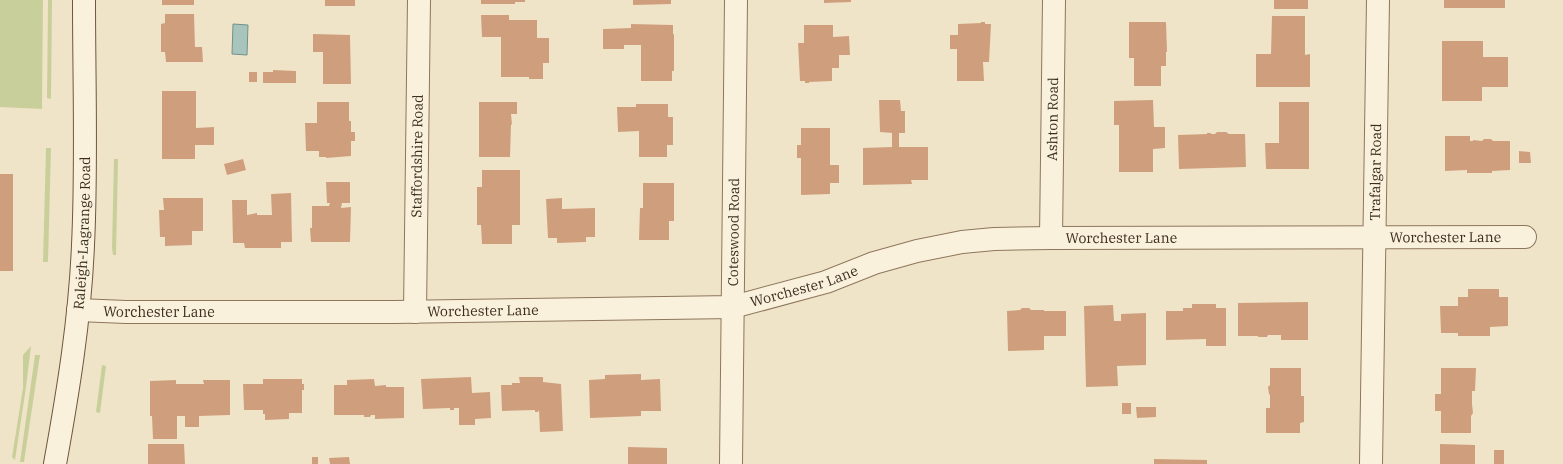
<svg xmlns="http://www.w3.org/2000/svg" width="1563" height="464" viewBox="0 0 1563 464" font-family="'IBM Plex Serif',serif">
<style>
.green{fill:#c9cf9b}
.water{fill:#a9c4bc;stroke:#6f938a}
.building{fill:#cf9f7d}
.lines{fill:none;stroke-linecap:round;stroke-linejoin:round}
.street-casing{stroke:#8d765c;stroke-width:24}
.secondary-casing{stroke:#6f573f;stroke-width:24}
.street{stroke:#faf1dc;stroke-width:22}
.secondary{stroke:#faf1dc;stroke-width:22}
.labels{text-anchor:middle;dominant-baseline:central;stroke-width:3;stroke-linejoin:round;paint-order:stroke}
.street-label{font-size:14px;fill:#3d2e20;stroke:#f7eed8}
</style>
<rect width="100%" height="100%" fill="#f0e4c8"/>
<!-- green -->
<path class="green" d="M 0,0 L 43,0 L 42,109 L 0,107 Z
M 48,0 L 52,0 L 51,99 L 47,98 Z
M 46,148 L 51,148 L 48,262 L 43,262 Z
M 114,159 L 118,159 L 116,255 L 113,255 L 112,248 Z
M 31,346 L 26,387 L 15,460 L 12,457 L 23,388 L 23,355 Z
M 35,355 L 40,355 L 24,462 L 20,462 Z
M 102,365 L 106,366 L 100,413 L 96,412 Z"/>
<!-- water -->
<path class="water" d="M 233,24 L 248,25 L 247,55 L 232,54 Z"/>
<!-- building -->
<path class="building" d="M 162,0 L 194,0 L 194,5 L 162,5 Z
M 325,0 L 355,0 L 355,6 L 325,6 Z
M 481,0 L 525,0 L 525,2 L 515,2 L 515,4 L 481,4 Z
M 633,0 L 671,0 L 671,4 L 633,5 Z
M 824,0 L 851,0 L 851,2 L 824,3 Z
M 1274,0 L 1308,0 L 1308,9 L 1274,9 Z
M 1444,0 L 1505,0 L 1505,8 L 1444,8 Z
M 165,14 L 194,14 L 195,47 L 202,47 L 203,62 L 166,62 L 165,52 L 161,52 L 161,24 L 165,23 Z
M 481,15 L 509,15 L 509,20 L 537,20 L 537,38 L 549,38 L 549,63 L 543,63 L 543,79 L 529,79 L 529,77 L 501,77 L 501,37 L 482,37 Z
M 1272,16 L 1305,16 L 1305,55 L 1310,54 L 1310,87 L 1256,87 L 1256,54 L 1271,54 Z
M 981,22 L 985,22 L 985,24 L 991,24 L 989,62 L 983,62 L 984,81 L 957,81 L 957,49 L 950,49 L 950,35 L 958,35 L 958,24 L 981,23 Z
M 1129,22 L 1166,22 L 1167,52 L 1166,52 L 1166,66 L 1161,66 L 1161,86 L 1134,86 L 1134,58 L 1129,58 Z
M 631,24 L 673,25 L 673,34 L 674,34 L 674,71 L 672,71 L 672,81 L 641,81 L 641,45 L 624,45 L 624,49 L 603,49 L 603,29 L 631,28 Z
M 804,25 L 833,25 L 833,37 L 849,36 L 850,55 L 839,55 L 839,68 L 832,68 L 832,81 L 809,82 L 809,83 L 805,83 L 805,81 L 800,81 L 798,43 L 804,43 Z
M 313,34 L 350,35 L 351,84 L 323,84 L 323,52 L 313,52 Z
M 1442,41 L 1483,41 L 1483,57 L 1508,57 L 1508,87 L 1482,87 L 1482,101 L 1442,101 Z
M 273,70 L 296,71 L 296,83 L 263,83 L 263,72 L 273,72 Z
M 249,72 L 257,72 L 257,82 L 249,82 Z
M 162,91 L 196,91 L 196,128 L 214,127 L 214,145 L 195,145 L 195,159 L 162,159 Z
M 879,100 L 900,100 L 901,111 L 905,111 L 905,133 L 899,133 L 899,147 L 928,147 L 928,180 L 911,180 L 912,184 L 863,185 L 863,148 L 892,147 L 892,133 L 880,132 Z
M 1153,100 L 1154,127 L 1165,127 L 1165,148 L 1153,149 L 1153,172 L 1119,172 L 1119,125 L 1114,125 L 1114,101 Z
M 317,102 L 349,102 L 349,121 L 351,121 L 351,132 L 355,132 L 355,141 L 351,141 L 351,156 L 326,158 L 326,157 L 319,157 L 319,151 L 306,151 L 305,123 L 317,123 Z
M 479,102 L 517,102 L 517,114 L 511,114 L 512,125 L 511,124 L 510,157 L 479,157 Z
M 1279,102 L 1309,102 L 1309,169 L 1266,169 L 1265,143 L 1279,143 Z
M 636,104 L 668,104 L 668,117 L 673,117 L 673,145 L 667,145 L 667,157 L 639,157 L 639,131 L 618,132 L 617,107 L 636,107 Z
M 801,128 L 830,128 L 830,165 L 839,165 L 839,183 L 830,183 L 830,194 L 801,195 L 801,158 L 797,158 L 797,145 L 801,145 Z
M 1217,132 L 1226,132 L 1229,134 L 1245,134 L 1246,167 L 1179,169 L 1178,135 L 1207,134 L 1207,133 L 1211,133 L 1211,134 L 1215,134 Z
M 1445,136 L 1470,136 L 1470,141 L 1473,141 L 1473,140 L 1482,141 L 1484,139 L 1491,139 L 1493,141 L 1510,141 L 1510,170 L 1492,171 L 1492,173 L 1467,173 L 1467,170 L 1445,171 Z
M 1519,151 L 1530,152 L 1531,163 L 1519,163 Z
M 243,159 L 246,170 L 227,175 L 224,164 Z
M 482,170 L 520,170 L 520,225 L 512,225 L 512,244 L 482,244 L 481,225 L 477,225 L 477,187 L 482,187 Z
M 0,174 L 13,174 L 13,271 L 0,271 Z
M 326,182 L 350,182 L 350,203 L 342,203 L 341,208 L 351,207 L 350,242 L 311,242 L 310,228 L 312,228 L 312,206 L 329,206 L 330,203 L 327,203 Z
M 643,183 L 674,183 L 674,221 L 669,221 L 669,240 L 639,240 L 640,208 L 643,208 Z
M 291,193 L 292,242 L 281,242 L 281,248 L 245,248 L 244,243 L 233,243 L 232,200 L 247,200 L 247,215 L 257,213 L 257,215 L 272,215 L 271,194 Z
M 163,198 L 203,198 L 203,231 L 192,231 L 192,245 L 165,246 L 165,237 L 160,237 L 159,210 L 164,210 Z
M 562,198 L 562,209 L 595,208 L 595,237 L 586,237 L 586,242 L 557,243 L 557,238 L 548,238 L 546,199 Z
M 1468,289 L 1499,289 L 1499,297 L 1508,297 L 1508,326 L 1490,327 L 1490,336 L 1458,336 L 1458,333 L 1441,333 L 1440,306 L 1458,306 L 1458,297 L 1468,297 Z
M 1308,302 L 1308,340 L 1281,340 L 1281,335 L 1268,335 L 1267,337 L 1259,337 L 1257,336 L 1238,336 L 1238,303 Z
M 1192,304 L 1216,304 L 1216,308 L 1226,308 L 1226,346 L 1206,346 L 1206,339 L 1166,340 L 1166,311 L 1183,311 L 1183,308 L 1192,308 Z
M 1113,305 L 1114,321 L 1121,321 L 1121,314 L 1146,313 L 1146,365 L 1117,366 L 1118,386 L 1086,387 L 1084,306 Z
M 1022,308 L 1029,308 L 1031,310 L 1044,310 L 1044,311 L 1066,311 L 1066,336 L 1044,336 L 1044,350 L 1008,351 L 1007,311 L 1020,310 Z
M 1270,368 L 1301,368 L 1301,396 L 1304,396 L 1304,422 L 1300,423 L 1300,433 L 1266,433 L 1266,408 L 1270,408 L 1270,395 L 1269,394 L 1268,387 L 1270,385 Z
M 1441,368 L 1476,368 L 1475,391 L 1472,391 L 1472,404 L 1473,413 L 1471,416 L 1471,433 L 1441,433 L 1441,411 L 1435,411 L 1435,394 L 1441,394 Z
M 641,374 L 641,380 L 660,379 L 661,411 L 641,411 L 641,416 L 590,418 L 589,380 L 605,379 L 605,375 Z
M 471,377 L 472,393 L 490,392 L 491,418 L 475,419 L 475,425 L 459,425 L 459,408 L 454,408 L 454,410 L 450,410 L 450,408 L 423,409 L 421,379 Z
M 519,377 L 543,377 L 543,382 L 561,384 L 563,431 L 540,432 L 539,410 L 538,412 L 535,412 L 535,410 L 502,411 L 501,385 L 512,385 L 512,383 L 520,383 Z
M 263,379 L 302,379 L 302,384 L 304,384 L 304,390 L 302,390 L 302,413 L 289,413 L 289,419 L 265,420 L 265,414 L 263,414 L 263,410 L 244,410 L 243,384 L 263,384 Z
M 374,379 L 375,386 L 386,385 L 386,387 L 404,387 L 404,418 L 375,419 L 375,415 L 371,415 L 370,417 L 364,417 L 364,415 L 334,415 L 334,385 L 347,385 L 347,380 Z
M 176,380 L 176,384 L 204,384 L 203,380 L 230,380 L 230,415 L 199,416 L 199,427 L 185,427 L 185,416 L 177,416 L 177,439 L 153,439 L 152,416 L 150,416 L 150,381 Z
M 1122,403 L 1131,403 L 1131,414 L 1122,414 Z
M 1136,407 L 1156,407 L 1156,417 L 1137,418 Z
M 148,444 L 184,444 L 185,464 L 148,464 Z
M 1440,444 L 1475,445 L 1475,464 L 1440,464 Z
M 628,447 L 667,448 L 667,464 L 628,464 Z
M 1494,450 L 1504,450 L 1504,464 L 1494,464 Z
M 312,457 L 318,457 L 318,464 L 312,464 Z
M 349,457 L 350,464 L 330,464 L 329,458 Z
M 1154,459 L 1207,460 L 1207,464 L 1154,464 Z"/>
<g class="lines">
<defs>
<g id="street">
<path id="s1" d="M 1051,238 L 1054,0"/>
<path id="s2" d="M 78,310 L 126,312 L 394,312 L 733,307 L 826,282 L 874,263 L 917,251 L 962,242 L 994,239 L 1051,238 L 1525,237"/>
<path id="s3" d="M 415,312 L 419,0"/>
<path id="s4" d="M 731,464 L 736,0"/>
<path id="s5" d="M 1371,464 L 1378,0"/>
</g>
<g id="secondary">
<path id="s6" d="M 55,464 C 68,392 80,319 83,245 C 87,163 84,82 84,0"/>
</g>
</defs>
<!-- street casing -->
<use href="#street" class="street-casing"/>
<!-- secondary casing -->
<use href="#secondary" class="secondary-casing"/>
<!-- street -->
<use href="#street" class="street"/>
<!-- secondary -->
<use href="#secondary" class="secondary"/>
</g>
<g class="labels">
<!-- street labels -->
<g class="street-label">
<text stroke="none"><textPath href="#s1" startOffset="119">Ashton Road</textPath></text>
<text stroke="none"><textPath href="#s3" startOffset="156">Staffordshire Road</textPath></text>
<text stroke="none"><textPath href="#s5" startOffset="292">Trafalgar Road</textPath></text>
<text stroke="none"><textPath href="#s4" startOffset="232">Coteswood Road</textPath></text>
<text stroke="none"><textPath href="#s6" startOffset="233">Raleigh-Lagrange Road</textPath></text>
<text stroke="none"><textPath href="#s2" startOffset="1377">Worchester Lane</textPath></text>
<text stroke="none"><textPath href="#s2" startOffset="1053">Worchester Lane</textPath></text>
<text stroke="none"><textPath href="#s2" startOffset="729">Worchester Lane</textPath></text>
<text stroke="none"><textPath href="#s2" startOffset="405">Worchester Lane</textPath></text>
<text stroke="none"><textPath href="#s2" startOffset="81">Worchester Lane</textPath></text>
</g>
</g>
</svg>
